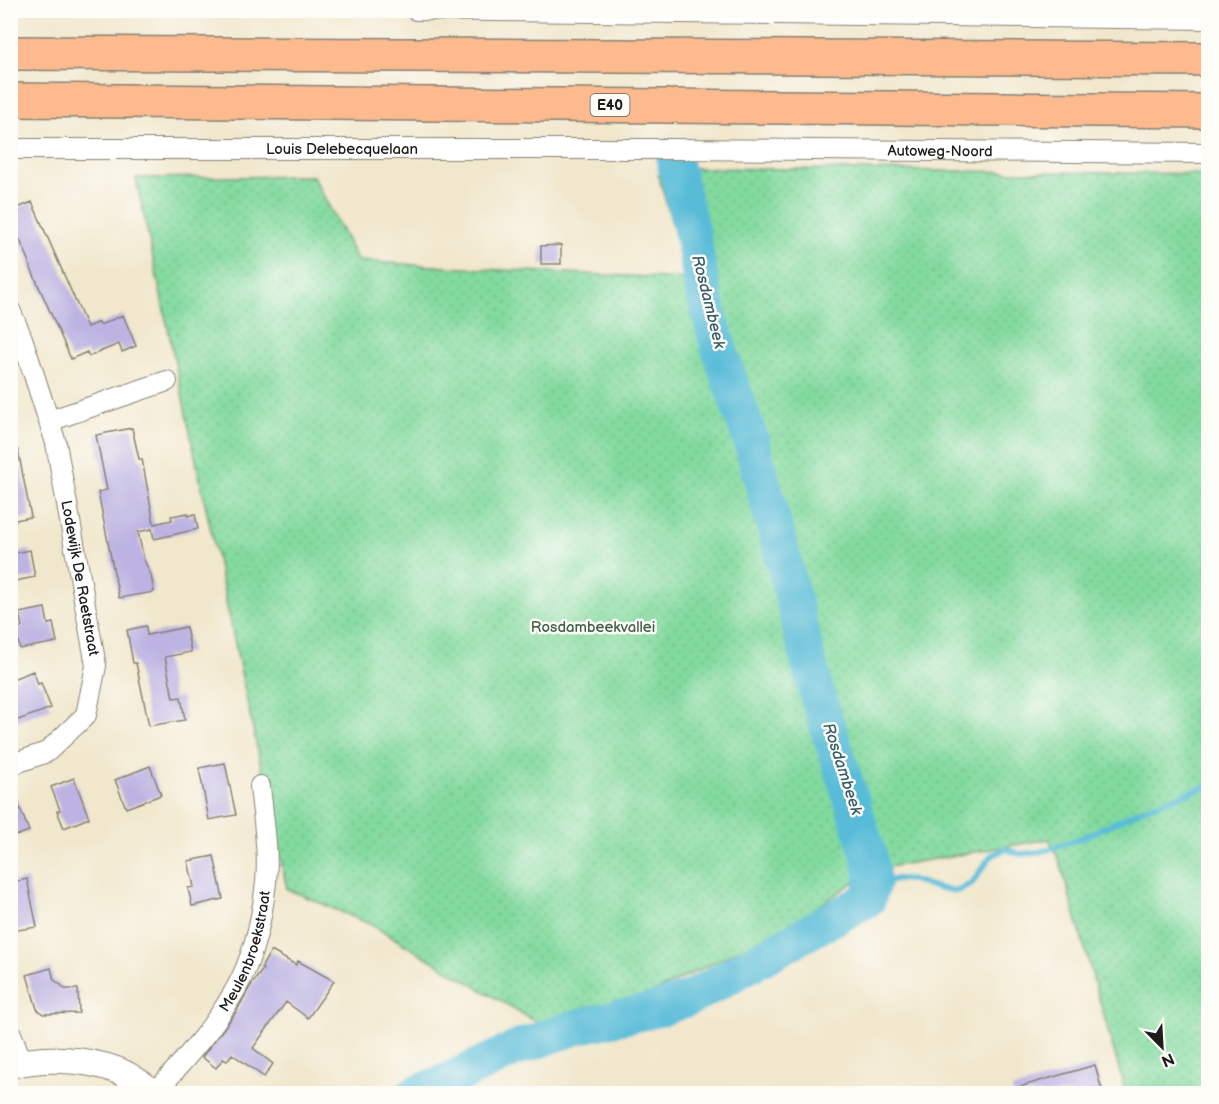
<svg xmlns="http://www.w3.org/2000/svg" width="1219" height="1104" viewBox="0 0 1219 1104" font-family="'Balsamiq Sans',sans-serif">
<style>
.park{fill:url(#park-dots);stroke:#507b5e;stroke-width:1.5}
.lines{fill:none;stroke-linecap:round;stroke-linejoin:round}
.stream{stroke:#59bcd8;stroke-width:6}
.river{stroke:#59bcd8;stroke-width:36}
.building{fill:#bcb3e2}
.minor-casing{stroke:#868274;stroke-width:22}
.tertiary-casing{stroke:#868274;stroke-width:28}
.motorway-casing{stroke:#868274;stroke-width:36}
.minor{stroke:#fff;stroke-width:20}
.tertiary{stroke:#fff;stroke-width:26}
.motorway{stroke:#fcba8e;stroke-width:33}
.labels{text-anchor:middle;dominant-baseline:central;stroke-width:5;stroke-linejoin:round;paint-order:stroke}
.shield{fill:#fdfcf7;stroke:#605f5e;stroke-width:1.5}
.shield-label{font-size:14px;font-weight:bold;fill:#1c1c1c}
.street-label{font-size:15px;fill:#1c1c1c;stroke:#fdfcf7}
.park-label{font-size:15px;fill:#405e4a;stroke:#fdfcf7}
.water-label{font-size:16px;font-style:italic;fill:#345c67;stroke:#fdfcf7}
</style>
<defs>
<pattern id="park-dots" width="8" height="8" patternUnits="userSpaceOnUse" patternTransform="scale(1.5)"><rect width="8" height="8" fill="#83da9f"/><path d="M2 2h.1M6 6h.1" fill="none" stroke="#71ba88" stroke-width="1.8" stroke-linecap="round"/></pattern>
</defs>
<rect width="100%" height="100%" fill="#fdfcf7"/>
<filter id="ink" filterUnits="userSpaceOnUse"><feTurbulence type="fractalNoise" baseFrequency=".0167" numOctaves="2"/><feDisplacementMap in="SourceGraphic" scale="12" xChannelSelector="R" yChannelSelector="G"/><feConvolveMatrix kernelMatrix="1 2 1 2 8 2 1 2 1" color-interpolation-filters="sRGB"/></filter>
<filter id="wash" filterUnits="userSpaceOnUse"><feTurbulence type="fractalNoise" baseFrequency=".008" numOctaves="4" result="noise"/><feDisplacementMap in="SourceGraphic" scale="24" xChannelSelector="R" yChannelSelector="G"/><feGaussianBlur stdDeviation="1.35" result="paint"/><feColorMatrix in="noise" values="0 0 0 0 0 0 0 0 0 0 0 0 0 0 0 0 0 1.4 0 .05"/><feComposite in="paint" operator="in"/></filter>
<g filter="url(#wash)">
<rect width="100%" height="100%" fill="#f1e7cc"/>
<!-- park -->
<path class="park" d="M 695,168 L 1208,174 L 1208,1093 L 1126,1093 L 1060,862 L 1049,839 L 871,870 L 796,922 L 620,1009 L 555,1033 L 370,924 L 287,889 L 136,178 L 313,176 L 358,261 L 463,268 L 688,279 L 658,175 Z"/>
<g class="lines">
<!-- stream -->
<path class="stream" d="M 872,886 L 897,879 L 912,880 L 941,889 L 957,891 L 972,883 L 991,856 L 1005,849 L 1020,854 L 1040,852 L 1081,838 L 1148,807 L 1208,786"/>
<!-- river -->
<path class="river" d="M 414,1094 L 447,1081 L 519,1047 L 580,1026 L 659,1009 L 692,997 L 868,899 L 873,882 L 869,855 L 814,684 L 779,543 L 751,441 L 720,352 L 703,291 L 693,237 L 674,160"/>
</g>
<g id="blocks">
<!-- building -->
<path class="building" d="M 32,202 L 87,327 L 99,322 L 100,325 L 123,315 L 136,346 L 122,352 L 119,344 L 89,356 L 87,352 L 71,359 L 29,264 L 29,260 L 10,218 L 10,211 Z
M 561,245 L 561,264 L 541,264 L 541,246 Z
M 132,428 L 139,459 L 142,459 L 154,524 L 172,520 L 171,516 L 188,513 L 188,516 L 195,514 L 198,529 L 154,539 L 152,529 L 138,532 L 144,560 L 151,575 L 154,592 L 119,598 L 98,492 L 107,490 L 96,435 Z
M 18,450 L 31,517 L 10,521 L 10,451 Z
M 30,550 L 35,577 L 10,582 L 10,554 Z
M 45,608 L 48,624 L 53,623 L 57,642 L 20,649 L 15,628 L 22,627 L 19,613 Z
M 146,626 L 147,635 L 186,627 L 191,652 L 165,657 L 173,698 L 181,697 L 185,720 L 149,726 L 136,663 L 133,663 L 127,630 Z
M 33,671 L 38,684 L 41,683 L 51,708 L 10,723 L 10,680 Z
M 225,763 L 236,815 L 209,820 L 199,768 Z
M 150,766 L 161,795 L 126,808 L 115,780 Z
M 74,778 L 89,818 L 64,828 L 57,811 L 60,810 L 51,787 Z
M 10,787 L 12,787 L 29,831 L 10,838 Z
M 214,856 L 223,899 L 192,906 L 188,888 L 194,887 L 188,861 Z
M 27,879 L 37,927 L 12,931 L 10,923 L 10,883 Z
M 271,951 L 296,965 L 298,961 L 334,981 L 308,1018 L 286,1002 L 253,1048 L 273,1064 L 264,1077 L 232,1054 L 227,1061 L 223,1059 L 216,1068 L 202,1057 L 236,1012 L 250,987 L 263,969 L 261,968 Z
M 51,968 L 54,980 L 61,985 L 65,989 L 78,989 L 79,1013 L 43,1014 L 37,1009 L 27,975 Z
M 1095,1065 L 1103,1094 L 1013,1094 L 1012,1089 Z"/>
</g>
</g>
<g filter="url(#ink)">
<use href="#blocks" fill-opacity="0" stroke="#868274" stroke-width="1.5"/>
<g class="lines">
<defs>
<g id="minor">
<path d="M 416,10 L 1208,19"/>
<path id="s1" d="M 10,149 L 672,149 L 1208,153"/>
<path id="s2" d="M 10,310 L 22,338 L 56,443 L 96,666 L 86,715 L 47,752 L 10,765"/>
<path d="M 49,421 L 167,381"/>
<path d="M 10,1031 L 22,1062"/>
<path id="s3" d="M 155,1093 C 183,1061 213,1029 234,992 C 254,958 262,920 266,882 C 269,850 263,817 260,786"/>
</g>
<path id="tertiary" d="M 10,1065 C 44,1057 83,1058 116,1070 C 129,1074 144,1086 156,1094"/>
<path id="motorway" d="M 10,53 L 1208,59
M 10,100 L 1208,111"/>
</defs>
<!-- minor casing -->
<use href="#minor" class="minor-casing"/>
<!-- tertiary casing -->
<use href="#tertiary" class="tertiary-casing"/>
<!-- motorway casing -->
<use href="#motorway" class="motorway-casing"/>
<!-- minor -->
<use href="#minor" class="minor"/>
<!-- tertiary -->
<use href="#tertiary" class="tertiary"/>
<!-- motorway -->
<use href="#motorway" class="motorway"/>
</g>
</g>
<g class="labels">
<!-- shield labels -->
<rect class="shield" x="590.5" y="94" width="39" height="22" rx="4.5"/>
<g class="shield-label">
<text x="610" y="105">E40</text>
</g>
<!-- street labels -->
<g class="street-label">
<text stroke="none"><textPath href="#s1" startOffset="332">Louis Delebecquelaan</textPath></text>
<text stroke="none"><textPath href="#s1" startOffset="930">Autoweg-Noord</textPath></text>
<text stroke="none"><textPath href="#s2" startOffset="278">Lodewijk De Raetstraat</textPath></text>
<text stroke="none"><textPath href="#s3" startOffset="171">Meulenbroekstraat</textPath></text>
</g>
<!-- park labels -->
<g class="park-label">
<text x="593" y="627">Rosdambeekvallei</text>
</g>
<!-- water labels -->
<g class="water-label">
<text transform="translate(708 302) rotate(76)">Rosdambeek</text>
<text transform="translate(842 769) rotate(72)">Rosdambeek</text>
</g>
</g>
<!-- margin -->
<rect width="1219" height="1104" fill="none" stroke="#fdfcf7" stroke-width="36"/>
<!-- north arrow -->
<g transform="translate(1162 1047) rotate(156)" stroke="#fdfcf7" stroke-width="4.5" paint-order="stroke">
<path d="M0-4.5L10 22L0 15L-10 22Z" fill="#1c1c1c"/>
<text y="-9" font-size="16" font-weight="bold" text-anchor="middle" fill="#1c1c1c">N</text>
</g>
</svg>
